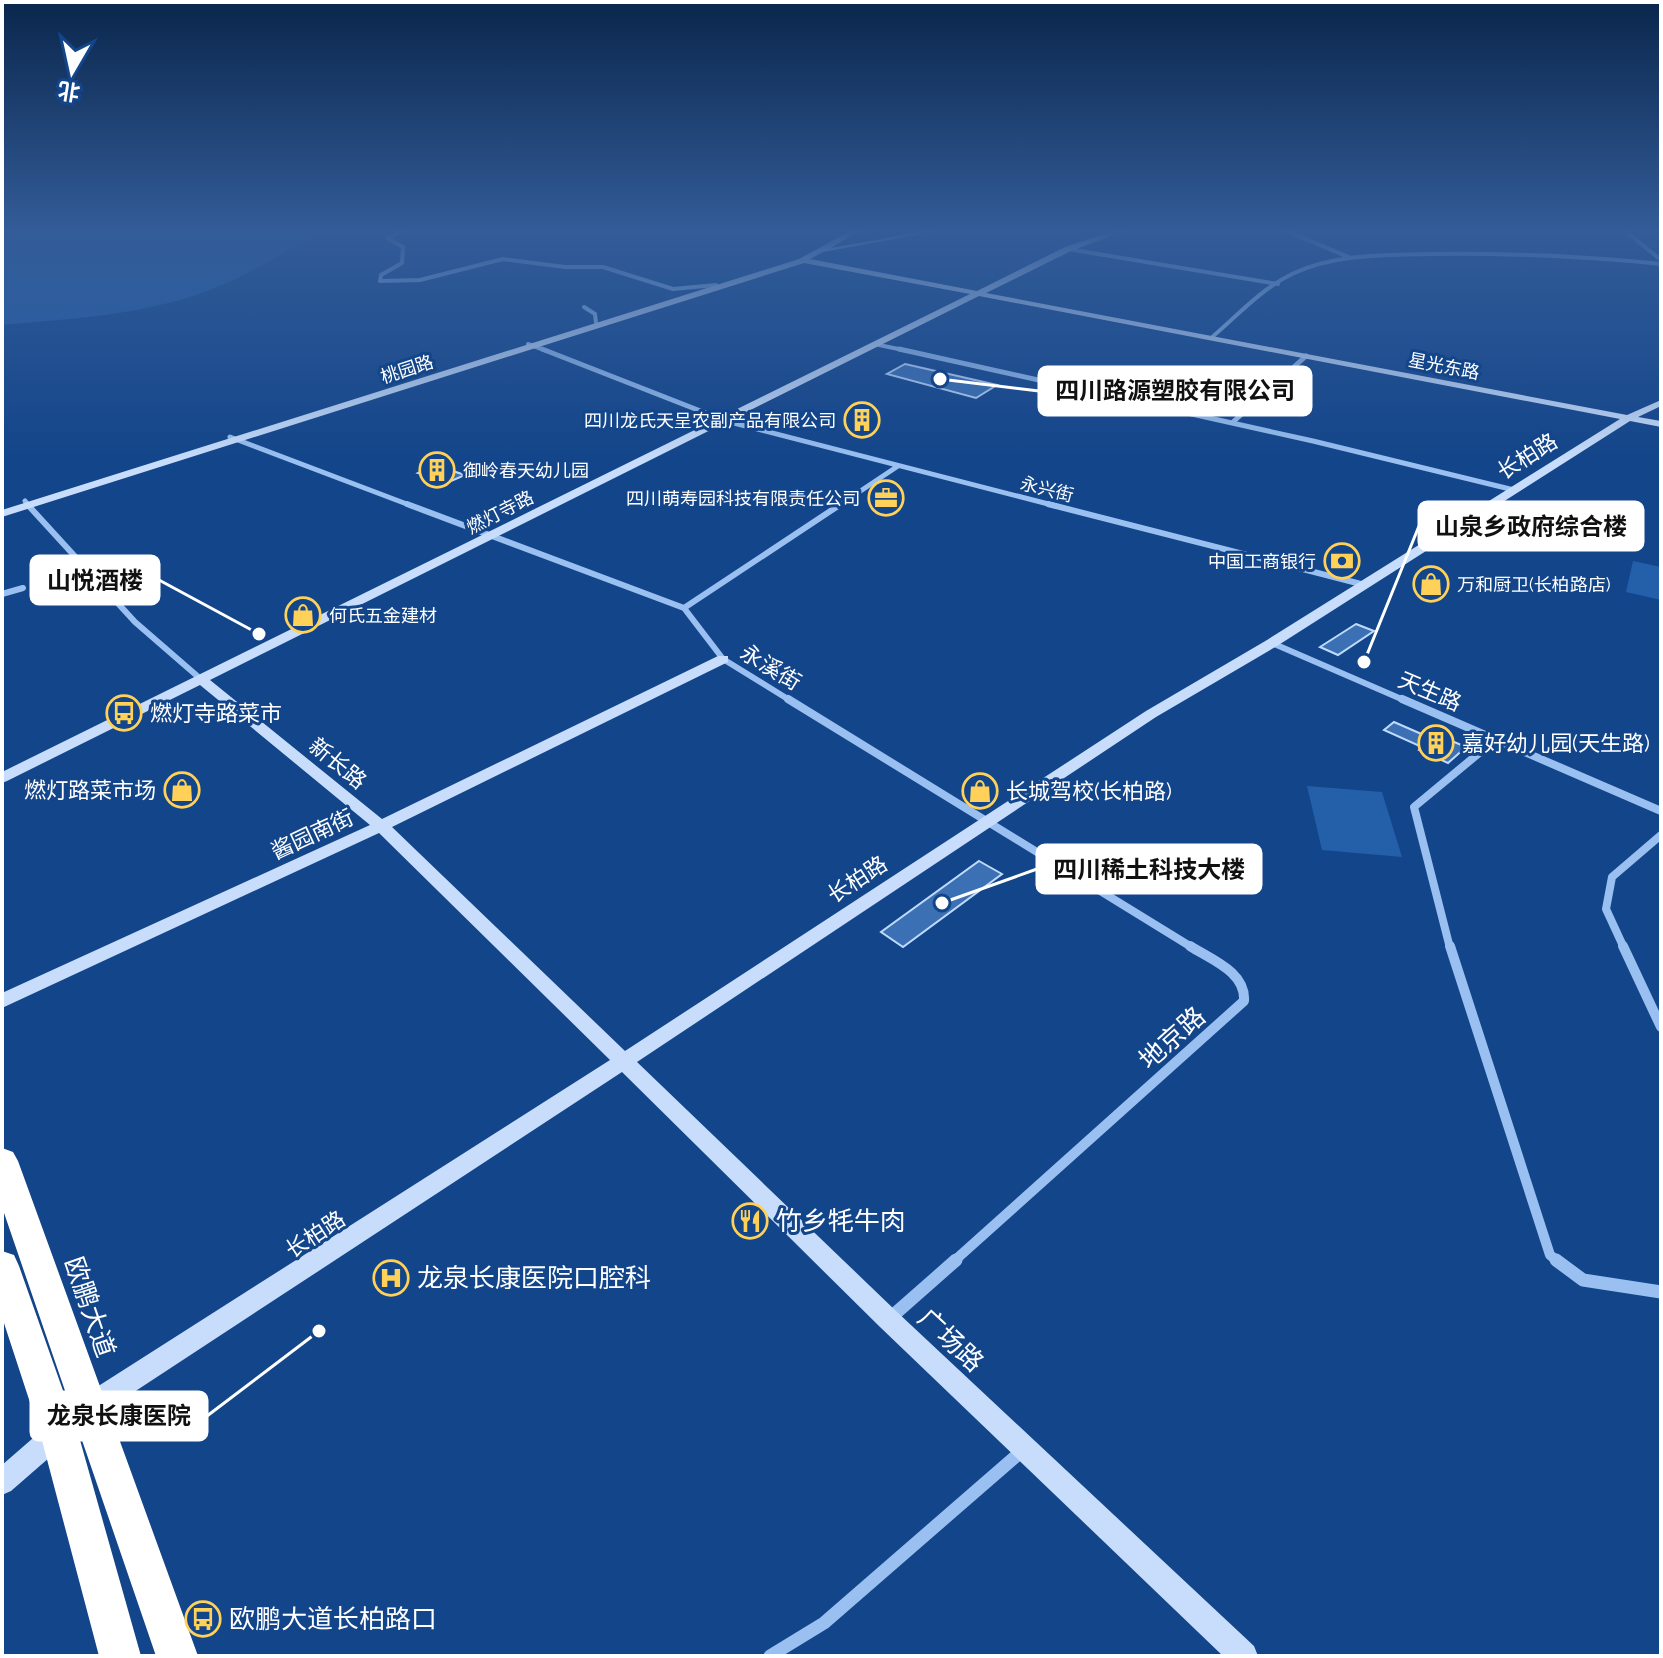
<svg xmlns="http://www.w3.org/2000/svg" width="1663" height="1658" viewBox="0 0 1663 1658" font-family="Raleway,'Noto Sans SC',sans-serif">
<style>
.green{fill:#245fa9}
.building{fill:#3b70b4;stroke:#c0dafc;stroke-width:2}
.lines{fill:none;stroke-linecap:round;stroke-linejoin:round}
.street-far5{stroke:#99c0f0;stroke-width:4}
.street-far4{stroke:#99c0f0;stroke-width:5}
.street-far3{stroke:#99c0f0;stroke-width:6}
.street-far2{stroke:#99c0f0;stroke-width:8}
.street-far1{stroke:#99c0f0;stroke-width:10}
.street{stroke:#99c0f0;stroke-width:13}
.secondary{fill:#c7ddfb;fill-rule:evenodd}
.highway{fill:#fff;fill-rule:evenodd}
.labels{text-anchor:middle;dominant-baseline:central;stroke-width:6;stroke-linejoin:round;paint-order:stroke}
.far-street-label{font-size:18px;fill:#fff;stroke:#13458a}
.far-poi-label{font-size:18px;fill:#fff;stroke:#13458a;text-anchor:end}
.street-label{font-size:22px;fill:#fff;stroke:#13458a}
.poi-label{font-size:22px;fill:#fff;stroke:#13458a;text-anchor:start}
.near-street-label{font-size:26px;fill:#fff;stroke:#13458a}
.near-poi-label{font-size:26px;fill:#fff;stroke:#13458a;text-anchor:start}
.leader{fill:none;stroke:#fff;stroke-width:3}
.callout-dot{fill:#fff;stroke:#13458a;stroke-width:3}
.callout{fill:#fff;stroke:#fff;stroke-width:3}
.callout-label{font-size:24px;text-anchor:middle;font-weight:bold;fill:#111}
</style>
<rect width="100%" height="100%" fill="#13458a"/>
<!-- green -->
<path class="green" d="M 2,229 L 326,229 C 292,247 259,269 224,284 C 154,315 77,318 2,325 Z
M 1633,561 L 1661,567 L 1661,600 L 1626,592 Z
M 1307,786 L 1382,792 L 1402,857 L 1322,850 Z"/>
<!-- building -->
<path class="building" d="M 905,364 L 997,385 L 976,398 L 887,374 Z
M 434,465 L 465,475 L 449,482 L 418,473 Z
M 1356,624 L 1374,631 L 1338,655 L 1320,647 Z
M 1394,722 L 1426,736 L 1431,732 L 1466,747 L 1448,763 L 1419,750 L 1422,747 L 1384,730 Z
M 979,861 L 1002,874 L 903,947 L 881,932 Z"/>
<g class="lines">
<!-- street-far5 -->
<path class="street-far5" d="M 405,229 L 387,238 L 403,247 L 402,263 L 381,275 L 380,281 L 420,280 L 503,259 L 565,267 L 603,267 L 673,289 L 716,285
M 1282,229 L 1351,258
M 1623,229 L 1661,260
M 1068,249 L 1278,284
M 584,307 L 595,314 L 596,323
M 1211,338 C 1237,316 1261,289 1292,274 C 1334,254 1384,255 1430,254 C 1507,253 1584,256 1661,264
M 528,344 L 547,351
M 879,345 L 908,351"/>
<!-- street-far4 -->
<path class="street-far4" d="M 542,349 L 726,421 L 1056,506
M 899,349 L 1313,441 L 1514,490
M 1233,422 L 1306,356
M 230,437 L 412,506
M 25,501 L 29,506
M 838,506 L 898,466"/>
<!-- street-far3 -->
<path class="street-far3" d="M 27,504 L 135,622 L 203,681
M 407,504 L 684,608 L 723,659 L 791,701
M 1048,504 L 1361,584
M 2,594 L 23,588
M 684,608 L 841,504
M 1272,643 L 1406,701"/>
<!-- street-far2 -->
<path class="street-far2" d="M 788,699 L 1193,948
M 1402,699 L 1661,811
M 1450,948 L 1414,807 L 1496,739
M 1624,948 L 1606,909 L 1612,877 L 1661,835"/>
<!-- street-far1 -->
<path class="street-far1" d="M 1450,946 L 1550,1255 L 1559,1262
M 1623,946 L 1661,1027
M 953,1262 L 1244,1001 C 1246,972 1212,960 1190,946"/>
<!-- street -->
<path class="street" d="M 1556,1260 L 1583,1280 L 1661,1292
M 889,1319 L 956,1260
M 770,1656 L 824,1623 L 1023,1450"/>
<!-- secondary -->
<path class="secondary" d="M 854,229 L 862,229 L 831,248 L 937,229 L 950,229 L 823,252 L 810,259 L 977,291 L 1065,247 L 1120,229 L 1129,229 L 1071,251 L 986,293 L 1627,415 L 1661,400 L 1661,406 L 1638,417 L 1661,421 L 1661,427 L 1630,421 L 1277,646 L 1156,717 L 637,1062 L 896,1311 L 1254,1646 L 1258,1656 L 1223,1656 L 880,1327 L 622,1072 L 96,1417 L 11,1491 L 2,1495 L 2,1465 L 78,1399 L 610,1060 L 379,833 L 2,1008 L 2,993 L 370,825 L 200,685 L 7,781 L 2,783 L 2,772 L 970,294 L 804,263 L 2,517 L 2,510 L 799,259 ZM 979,296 L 1620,419 L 1267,640 L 1146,711 L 625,1051 L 392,827 L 728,662 L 728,656 L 718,656 L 382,819 L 210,680 Z"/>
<!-- highway -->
<path class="highway" d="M 2,1148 L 13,1152 L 18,1161 L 198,1656 L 156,1656 L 2,1207 Z
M 2,1251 L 14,1255 L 19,1266 L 78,1433 L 141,1656 L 99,1656 L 40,1433 L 2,1317 Z"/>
</g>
<!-- sky -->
<linearGradient id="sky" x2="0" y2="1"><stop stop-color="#0a264c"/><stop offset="0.5" stop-color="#335c98"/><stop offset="1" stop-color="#335c98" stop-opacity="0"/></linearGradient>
<rect width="1663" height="461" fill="url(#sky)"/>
<!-- icons -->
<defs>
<symbol id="building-ring" viewBox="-11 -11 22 22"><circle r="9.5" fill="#13458a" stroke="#ffd159" stroke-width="1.5"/><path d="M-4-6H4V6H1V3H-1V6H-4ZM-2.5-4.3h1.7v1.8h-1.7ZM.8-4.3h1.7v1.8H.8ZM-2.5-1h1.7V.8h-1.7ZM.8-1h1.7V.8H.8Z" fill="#ffd159"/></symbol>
<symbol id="office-ring" viewBox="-11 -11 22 22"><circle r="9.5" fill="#13458a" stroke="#ffd159" stroke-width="1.5"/><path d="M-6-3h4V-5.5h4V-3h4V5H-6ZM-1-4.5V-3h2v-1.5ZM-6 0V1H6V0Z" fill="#ffd159"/></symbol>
<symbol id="bank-ring" viewBox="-11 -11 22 22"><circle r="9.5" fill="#13458a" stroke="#ffd159" stroke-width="1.5"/><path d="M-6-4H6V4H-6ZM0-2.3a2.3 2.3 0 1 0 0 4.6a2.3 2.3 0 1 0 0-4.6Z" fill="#ffd159"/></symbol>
<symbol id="shop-ring" viewBox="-11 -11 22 22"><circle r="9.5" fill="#13458a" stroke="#ffd159" stroke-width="1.5"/><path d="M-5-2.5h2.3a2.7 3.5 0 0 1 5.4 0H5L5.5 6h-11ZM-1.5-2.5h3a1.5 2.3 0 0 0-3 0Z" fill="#ffd159"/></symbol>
<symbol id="bus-ring" viewBox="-11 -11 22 22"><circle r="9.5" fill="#13458a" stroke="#ffd159" stroke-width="1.5"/><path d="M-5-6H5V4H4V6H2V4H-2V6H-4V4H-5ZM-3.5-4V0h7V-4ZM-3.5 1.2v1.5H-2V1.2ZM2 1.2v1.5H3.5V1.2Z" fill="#ffd159"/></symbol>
<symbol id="restaurant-ring" viewBox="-11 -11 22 22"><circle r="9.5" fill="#13458a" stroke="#ffd159" stroke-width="1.5"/><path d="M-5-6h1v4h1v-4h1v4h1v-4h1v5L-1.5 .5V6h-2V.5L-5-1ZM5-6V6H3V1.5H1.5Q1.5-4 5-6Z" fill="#ffd159"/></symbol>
<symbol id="hospital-ring" viewBox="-11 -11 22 22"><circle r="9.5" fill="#13458a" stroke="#ffd159" stroke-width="1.5"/><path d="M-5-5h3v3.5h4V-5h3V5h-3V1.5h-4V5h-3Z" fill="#ffd159"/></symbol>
</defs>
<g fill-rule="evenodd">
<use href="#building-ring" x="842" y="400" width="40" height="40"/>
<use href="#building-ring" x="417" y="450" width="40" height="40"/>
<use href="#office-ring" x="866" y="478" width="40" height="40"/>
<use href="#bank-ring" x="1322" y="541" width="40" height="40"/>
<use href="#shop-ring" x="1411" y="564" width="40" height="40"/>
<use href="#shop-ring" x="283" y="595" width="40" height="40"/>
<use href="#bus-ring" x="104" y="693" width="40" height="40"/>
<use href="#building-ring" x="1416" y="723" width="40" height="40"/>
<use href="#shop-ring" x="162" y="770" width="40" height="40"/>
<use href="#shop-ring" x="960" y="771" width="40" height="40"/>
<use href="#restaurant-ring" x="730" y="1201" width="40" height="40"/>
<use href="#hospital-ring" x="371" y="1258" width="40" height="40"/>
<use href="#bus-ring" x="183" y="1599" width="40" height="40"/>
</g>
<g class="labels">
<!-- far-street labels -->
<g class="far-street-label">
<text transform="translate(1444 366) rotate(11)">星光东路</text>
<text transform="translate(407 369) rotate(-18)">桃园路</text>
<text transform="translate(1047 489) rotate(14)">永兴街</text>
<text transform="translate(500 512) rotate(-27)">燃灯寺路</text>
</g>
<!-- far-poi labels -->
<g class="far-poi-label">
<text x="836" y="420">四川龙氏天呈农副产品有限公司</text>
<text x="463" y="470" text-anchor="start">御岭春天幼儿园</text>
<text x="860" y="498">四川萌寿园科技有限责任公司</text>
<text x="1316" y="561">中国工商银行</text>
<text x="1457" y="584" text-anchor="start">万和厨卫(长柏路店)</text>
<text x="329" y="615" text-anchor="start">何氏五金建材</text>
</g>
<!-- street labels -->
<g class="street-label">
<text transform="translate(1527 456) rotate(-32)">长柏路</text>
<text transform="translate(771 667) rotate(31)">永溪街</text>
<text transform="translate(1430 691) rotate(23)">天生路</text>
<text transform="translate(338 763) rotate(39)">新长路</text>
<text transform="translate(312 834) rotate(-25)">酱园南街</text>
<text transform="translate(857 879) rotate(-33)">长柏路</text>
<text transform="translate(315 1234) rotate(-33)">长柏路</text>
</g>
<!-- poi labels -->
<g class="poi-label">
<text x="150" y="713">燃灯寺路菜市</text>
<text x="1462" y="743">嘉好幼儿园(天生路)</text>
<text x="156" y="790" text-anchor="end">燃灯路菜市场</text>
<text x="1006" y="791">长城驾校(长柏路)</text>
</g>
<!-- near-street labels -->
<g class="near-street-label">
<text transform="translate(1172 1038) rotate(-42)">地京路</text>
<text transform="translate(90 1307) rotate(71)">欧鹏大道</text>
<text transform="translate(951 1340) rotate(43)">广场路</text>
</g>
<!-- near-poi labels -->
<g class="near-poi-label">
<text x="776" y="1221">竹乡牦牛肉</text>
<text x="417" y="1278">龙泉长康医院口腔科</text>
<text x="229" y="1619">欧鹏大道长柏路口</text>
</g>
</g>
<!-- callouts -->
<path class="leader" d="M940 379L1039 391M1364 662L1419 526M259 634L159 580M942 903L1037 869M319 1331L207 1416"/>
<g class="callout-dot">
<circle cx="940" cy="379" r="8"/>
<circle cx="1364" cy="662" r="8"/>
<circle cx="259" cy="634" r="8"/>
<circle cx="942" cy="903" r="8"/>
<circle cx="319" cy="1331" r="8"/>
</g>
<g class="callout">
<rect x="1039" y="367" width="272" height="48" rx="8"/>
<rect x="1419" y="502" width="224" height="48" rx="8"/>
<rect x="31" y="556" width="128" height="48" rx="8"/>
<rect x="1037" y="845" width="224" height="48" rx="8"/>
<rect x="31" y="1392" width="176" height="48" rx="8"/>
</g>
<g class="callout-label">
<text x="1175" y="399">四川路源塑胶有限公司</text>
<text x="1531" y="535">山泉乡政府综合楼</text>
<text x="95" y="589">山悦酒楼</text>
<text x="1149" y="878">四川稀土科技大楼</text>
<text x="119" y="1424">龙泉长康医院</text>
</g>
<!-- border -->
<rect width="1663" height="1658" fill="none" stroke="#ffffff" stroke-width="8"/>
<!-- north arrow -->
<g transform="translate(72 72) rotate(189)" stroke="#13458a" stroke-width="6" paint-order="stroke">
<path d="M0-6L14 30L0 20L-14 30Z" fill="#ffffff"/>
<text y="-12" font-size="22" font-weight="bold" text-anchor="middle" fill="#ffffff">北</text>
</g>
</svg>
